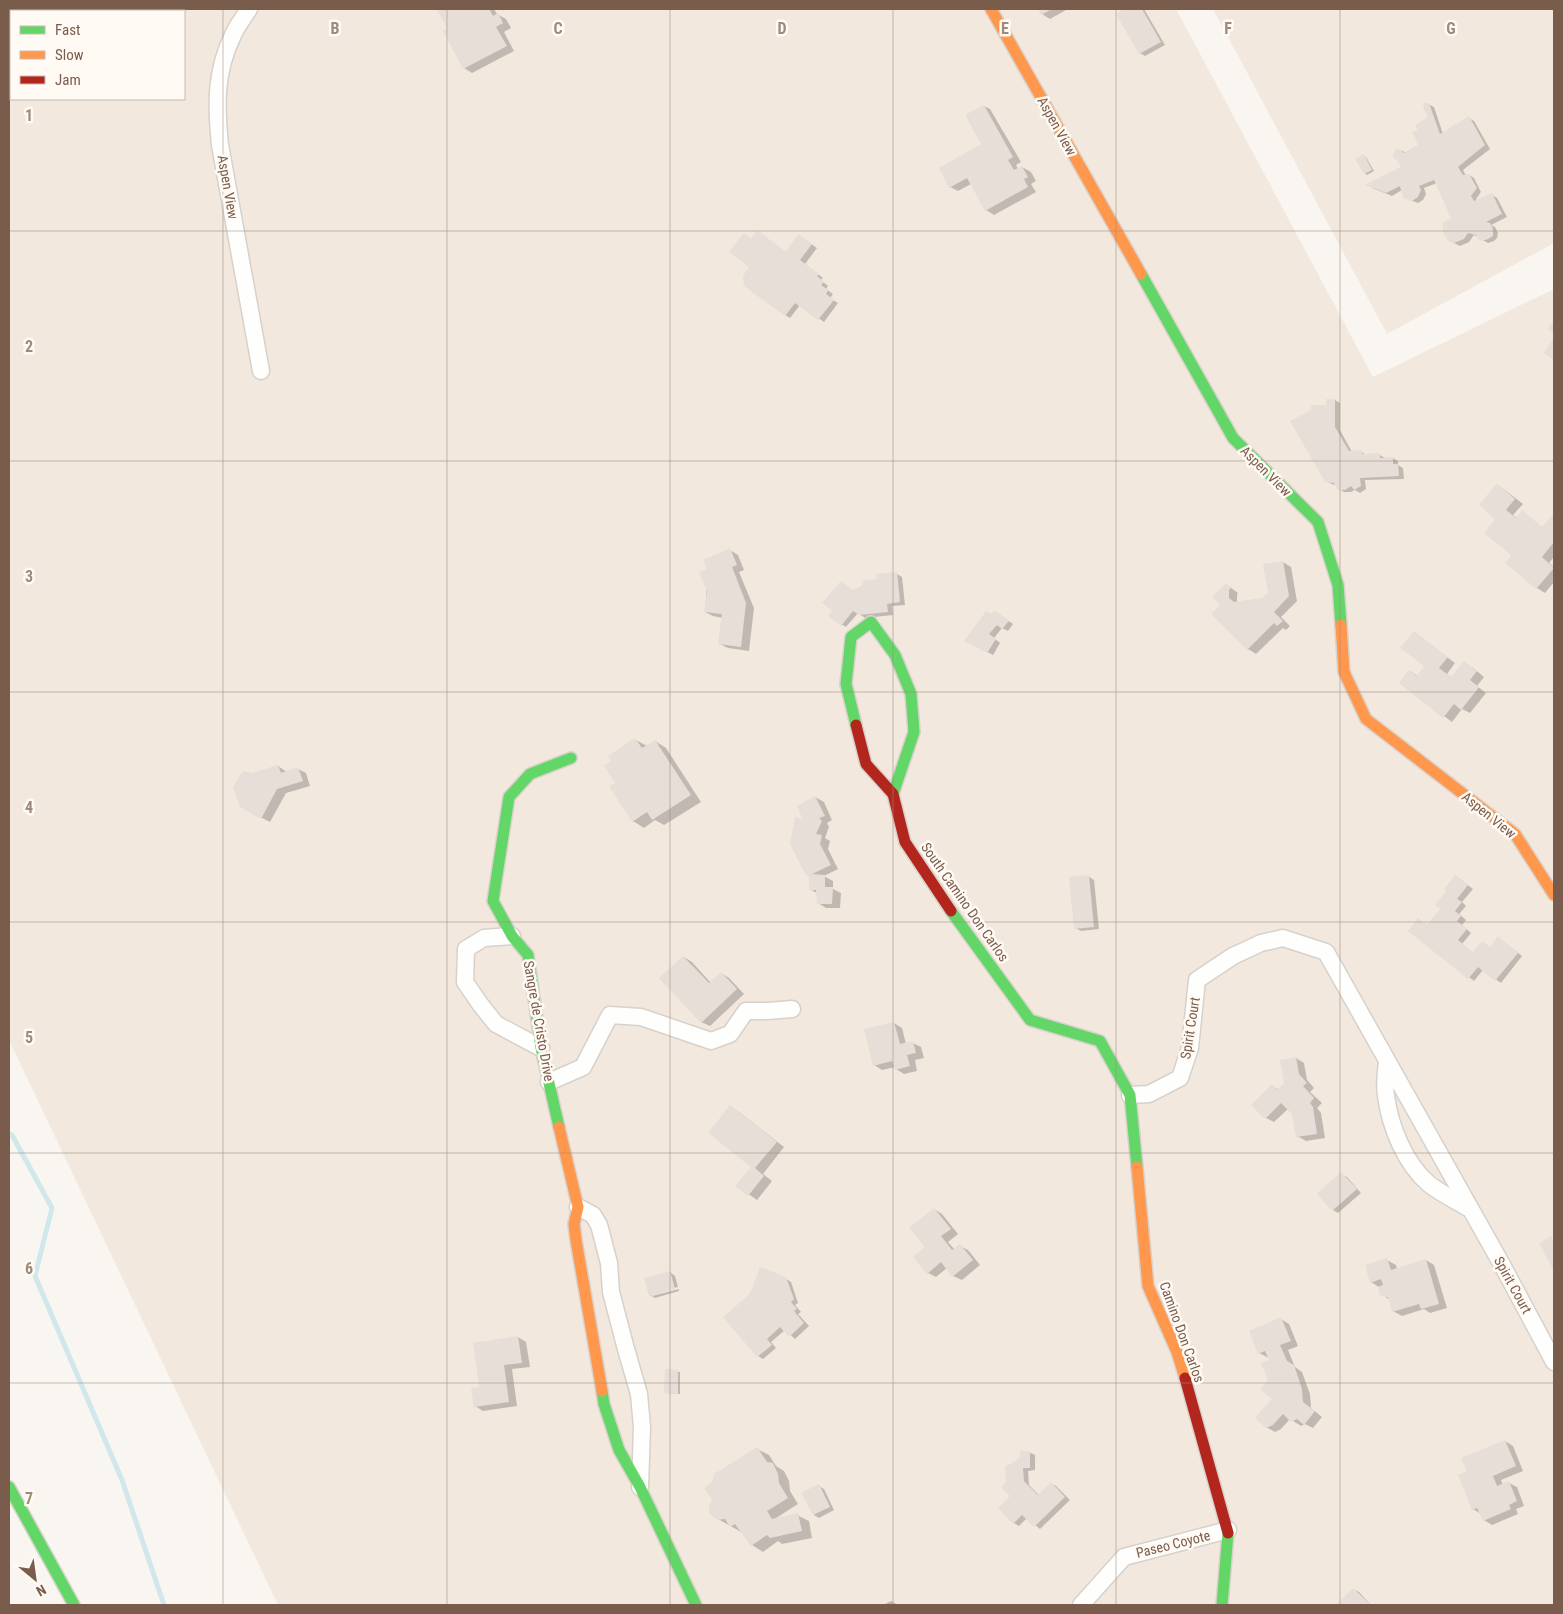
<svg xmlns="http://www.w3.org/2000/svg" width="1563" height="1614" viewBox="0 0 1563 1614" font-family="'Roboto Condensed',sans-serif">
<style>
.residential{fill:#f2e8de;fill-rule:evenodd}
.shadow{fill:#0003}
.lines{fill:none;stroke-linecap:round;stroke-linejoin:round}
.stream{stroke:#d0e8ea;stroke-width:5}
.building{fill:#e6ded7}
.street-casing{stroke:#d7d1cb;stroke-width:19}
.fast-casing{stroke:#d9d2cb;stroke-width:14}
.slow-casing{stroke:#d9d2cb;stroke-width:14}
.jam-casing{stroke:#d9d2cb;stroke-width:14}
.street{stroke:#fefefd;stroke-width:16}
.fast{stroke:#63d668;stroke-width:11}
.slow{stroke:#ff974d;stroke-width:11}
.jam{stroke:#b3261e;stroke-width:11}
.grid{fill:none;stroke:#9f8a7d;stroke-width:1;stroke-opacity:0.55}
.labels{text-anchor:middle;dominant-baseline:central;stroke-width:5;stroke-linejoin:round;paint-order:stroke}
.street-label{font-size:14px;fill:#7a5c4d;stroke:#fffaf3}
.grid-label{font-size:16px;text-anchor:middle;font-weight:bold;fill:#9f8a7d;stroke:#fffaf3;stroke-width:5;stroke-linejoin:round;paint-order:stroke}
</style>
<rect width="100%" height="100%" fill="#f9f5f0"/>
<!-- residential -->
<path class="residential" d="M 9,9 L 1176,9 L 1373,377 L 1554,289 L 1554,1605 L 278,1605 L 9,1040 ZM 11,11 L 184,11 L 184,99 L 11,99 Z
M 1213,9 L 1554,9 L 1554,243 L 1387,334 Z"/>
<!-- shadow -->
<path class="shadow" d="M 442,9 L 494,9 L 497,14 L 506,19 L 511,28 L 504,32 L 514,51 L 472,73 L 464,68 L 449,29 L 439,10 Z
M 1039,9 L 1068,9 L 1050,19 L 1042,14 Z
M 1127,9 L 1144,9 L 1165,45 L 1145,56 L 1140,53 L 1117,14 Z
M 1428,104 L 1434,107 L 1443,134 L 1469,118 L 1474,121 L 1490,149 L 1463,170 L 1466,176 L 1469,175 L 1474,178 L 1481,192 L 1476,199 L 1477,201 L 1492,195 L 1497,198 L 1507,217 L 1491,225 L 1495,227 L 1498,233 L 1497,238 L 1494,241 L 1488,243 L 1474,235 L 1469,242 L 1460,246 L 1450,241 L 1453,219 L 1437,183 L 1424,188 L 1426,194 L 1423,200 L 1418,203 L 1410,200 L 1402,190 L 1392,196 L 1372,188 L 1403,168 L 1401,150 L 1406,153 L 1420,146 L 1420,130 L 1429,118 Z
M 984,106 L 990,109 L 1021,162 L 1016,165 L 1018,169 L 1022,167 L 1031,172 L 1036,181 L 1031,184 L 1036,192 L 994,215 L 986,210 L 971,184 L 958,191 L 950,187 L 983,145 Z
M 1364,156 L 1366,157 L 1374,171 L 1367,175 L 1365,173 Z
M 752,239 L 786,253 L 804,239 L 817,248 L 805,264 L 823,278 L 821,280 L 828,286 L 826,289 L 833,294 L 830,298 L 838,303 L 824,322 L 800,305 L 790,318 L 785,315 L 751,267 Z
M 1328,400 L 1335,400 L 1340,403 L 1340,430 L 1352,452 L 1361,452 L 1367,455 L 1380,455 L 1385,458 L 1393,458 L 1398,461 L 1398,465 L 1403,468 L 1404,479 L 1365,480 L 1366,489 L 1360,493 L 1355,490 L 1351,492 L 1344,492 L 1339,489 L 1336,485 L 1332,484 L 1326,481 Z
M 1497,485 L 1505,490 L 1523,504 L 1513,515 L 1517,518 L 1522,512 L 1543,528 L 1554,515 L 1554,557 L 1549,563 L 1554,567 L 1554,582 L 1545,593 L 1537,588 L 1512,555 L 1497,519 Z
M 730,550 L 738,555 L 744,570 L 739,572 L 754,608 L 749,651 L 728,648 L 720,644 L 723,618 L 713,616 L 705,612 L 708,570 Z
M 1283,562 L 1291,567 L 1297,601 L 1281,617 L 1290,626 L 1286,630 L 1283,628 L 1256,654 L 1248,649 L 1213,614 L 1222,605 L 1226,584 L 1238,593 L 1237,595 L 1237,603 L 1263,600 L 1269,593 Z
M 897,574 L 902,577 L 905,605 L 892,606 L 893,615 L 865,618 L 858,613 L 846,627 L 841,624 L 854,591 L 878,580 Z
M 991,615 L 1000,615 L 1013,624 L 1008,631 L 1002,628 L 994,638 L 1000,643 L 993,655 L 971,643 Z
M 1414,632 L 1455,663 L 1447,674 L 1452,678 L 1472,667 L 1484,677 L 1477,686 L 1486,693 L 1470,713 L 1462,709 L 1452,722 L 1400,683 L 1410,671 L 1418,676 L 1426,666 Z
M 636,740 L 647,746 L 655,741 L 666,748 L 701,802 L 664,825 L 655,820 L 644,828 L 633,821 L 617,783 Z
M 278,766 L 287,772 L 298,769 L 306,773 L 310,786 L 286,793 L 270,822 L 250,812 L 252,774 Z
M 815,797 L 824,802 L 832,820 L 827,823 L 829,827 L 825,838 L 830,841 L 828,849 L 838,869 L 824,876 L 833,881 L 833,889 L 841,893 L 840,908 L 826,908 L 818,903 L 818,894 L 810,889 L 806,822 Z
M 1088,876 L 1094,880 L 1099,929 L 1081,931 L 1075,928 Z
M 1456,876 L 1473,889 L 1462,902 L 1466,906 L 1459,914 L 1466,920 L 1462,925 L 1471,933 L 1462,944 L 1473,953 L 1490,947 L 1503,941 L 1522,956 L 1501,983 L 1483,970 L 1474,981 L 1410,931 L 1419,919 L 1428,926 L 1442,908 L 1448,891 Z
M 684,957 L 692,962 L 711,983 L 721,973 L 729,978 L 744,994 L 710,1026 L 701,1022 Z
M 894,1023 L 902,1028 L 906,1044 L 913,1043 L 921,1047 L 924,1058 L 915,1060 L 917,1071 L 904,1074 L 896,1069 L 895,1067 L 882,1070 L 874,1065 Z
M 1296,1058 L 1304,1063 L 1307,1080 L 1314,1088 L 1310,1092 L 1322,1103 L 1317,1108 L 1321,1113 L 1325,1138 L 1306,1141 L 1297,1136 L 1293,1113 L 1289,1108 L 1274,1122 L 1266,1118 L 1272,1086 L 1279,1090 L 1285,1084 Z
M 730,1107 L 739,1112 L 784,1147 L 763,1174 L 772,1181 L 757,1200 L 737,1186 L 753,1166 Z
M 1341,1174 L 1347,1177 L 1361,1193 L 1338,1213 L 1333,1210 L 1319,1194 Z
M 934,1209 L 942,1214 L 958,1234 L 948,1242 L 955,1250 L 960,1246 L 968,1250 L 980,1265 L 962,1280 L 953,1276 L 947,1268 L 936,1277 L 928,1273 L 927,1248 Z
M 1387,1260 L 1396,1265 L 1397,1269 L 1426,1260 L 1434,1265 L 1447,1308 L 1430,1313 L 1424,1309 L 1402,1316 L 1393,1311 L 1390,1300 L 1381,1294 L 1382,1286 L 1379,1287 L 1371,1282 Z
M 670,1272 L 675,1276 L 678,1287 L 652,1293 L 652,1296 L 679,1289 L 679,1291 L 655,1298 L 650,1295 Z
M 785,1278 L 791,1282 L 798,1303 L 795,1305 L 801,1312 L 798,1314 L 809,1326 L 795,1339 L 785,1330 L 771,1342 L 776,1348 L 763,1359 L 758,1356 L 725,1317 Z
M 1281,1319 L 1289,1324 L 1298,1346 L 1288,1350 L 1295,1367 L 1302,1372 L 1310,1394 L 1311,1408 L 1322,1417 L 1313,1428 L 1305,1424 L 1301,1426 L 1290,1419 L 1281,1429 L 1275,1432 L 1266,1427 L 1274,1399 L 1270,1381 L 1270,1361 L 1269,1358 L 1259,1353 Z
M 518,1337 L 526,1342 L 530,1367 L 512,1369 L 517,1406 L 483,1411 L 475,1406 L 481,1388 Z
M 666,1371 L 680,1372 L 680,1394 L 665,1393 Z
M 1505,1441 L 1513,1446 L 1523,1471 L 1501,1480 L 1503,1485 L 1509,1483 L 1517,1487 L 1524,1506 L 1516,1509 L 1518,1514 L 1492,1525 L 1484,1520 L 1481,1514 L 1473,1509 L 1468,1472 Z
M 757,1449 L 769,1455 L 776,1466 L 784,1471 L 789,1481 L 790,1491 L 798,1504 L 773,1520 L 797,1515 L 809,1521 L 812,1538 L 782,1544 L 778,1541 L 763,1552 L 752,1545 L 743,1533 L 718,1519 Z
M 1029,1452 L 1035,1455 L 1035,1470 L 1028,1471 L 1029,1485 L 1039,1495 L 1051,1483 L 1056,1486 L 1070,1500 L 1040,1529 L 1027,1518 L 1019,1526 L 1014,1523 L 1012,1496 L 1003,1487 Z
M 819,1486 L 824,1489 L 834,1510 L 819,1518 L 814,1515 Z
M 1353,1589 L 1359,1592 L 1371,1605 L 1338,1605 Z
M 891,1601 L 898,1605 L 883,1605 Z"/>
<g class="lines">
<!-- stream -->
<path class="stream" d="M 9,1134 L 12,1135 L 52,1208 L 35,1276 L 122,1480 L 164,1605"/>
</g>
<!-- building -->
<path class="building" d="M 439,9 L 489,9 L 493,16 L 498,13 L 503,23 L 496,27 L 507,46 L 463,69 L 443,31 L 447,28 L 437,10 Z
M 1038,9 L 1052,9 L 1041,15 Z
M 1124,9 L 1142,9 L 1161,42 L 1139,54 L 1116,14 Z
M 1424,103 L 1429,103 L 1440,134 L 1469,116 L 1485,145 L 1458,167 L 1463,175 L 1469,174 L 1477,188 L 1471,196 L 1474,201 L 1492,193 L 1502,214 L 1486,222 L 1490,223 L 1493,229 L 1493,236 L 1488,239 L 1482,241 L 1478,239 L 1476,235 L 1468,233 L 1464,239 L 1454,243 L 1449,242 L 1446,238 L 1443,233 L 1443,223 L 1451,218 L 1434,180 L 1419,186 L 1421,190 L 1418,197 L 1412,201 L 1403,198 L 1400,186 L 1386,193 L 1365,185 L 1401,167 L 1397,160 L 1394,158 L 1393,155 L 1396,149 L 1401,149 L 1403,153 L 1418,145 L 1412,132 L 1418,130 L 1415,125 L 1428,117 L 1423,107 Z
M 984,105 L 1013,157 L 1008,160 L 1014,170 L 1022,166 L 1028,177 L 1024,179 L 1028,187 L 985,211 L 967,178 L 949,188 L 939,168 L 981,144 L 965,115 Z
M 1364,154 L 1372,170 L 1364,174 L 1355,159 Z
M 757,230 L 786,252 L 798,234 L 812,244 L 800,260 L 819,274 L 817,276 L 824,282 L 821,285 L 828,290 L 826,294 L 834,300 L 818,320 L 795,303 L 785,316 L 744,286 L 743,276 L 749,267 L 729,252 L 744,233 L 751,238 Z
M 1554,320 L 1554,334 L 1548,329 Z
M 1554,338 L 1554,360 L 1544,353 Z
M 1326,399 L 1335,399 L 1335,427 L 1349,451 L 1362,450 L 1362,454 L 1380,453 L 1380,458 L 1393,457 L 1393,464 L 1398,464 L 1399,476 L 1360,478 L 1361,486 L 1354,490 L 1351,486 L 1345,490 L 1338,490 L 1334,483 L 1325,482 L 1290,421 L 1311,410 L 1311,405 L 1326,405 Z
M 1497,483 L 1515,499 L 1506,510 L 1516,518 L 1522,510 L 1542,527 L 1554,513 L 1554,542 L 1542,557 L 1554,568 L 1536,589 L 1505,563 L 1511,555 L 1484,533 L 1495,519 L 1479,505 Z
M 730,548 L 737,565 L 732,567 L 746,603 L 741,647 L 718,644 L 722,614 L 704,612 L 707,591 L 699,572 L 707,569 L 703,560 Z
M 1283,561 L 1289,596 L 1274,612 L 1283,621 L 1277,626 L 1274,623 L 1247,650 L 1211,614 L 1220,605 L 1212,597 L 1226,583 L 1231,588 L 1229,590 L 1229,598 L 1234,602 L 1262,598 L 1268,593 L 1263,564 Z
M 897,572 L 900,602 L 887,604 L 888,612 L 859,615 L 853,611 L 841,626 L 828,616 L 832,611 L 822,603 L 841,581 L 853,590 L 863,585 L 862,581 L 877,579 L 876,574 Z
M 995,610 L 1009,621 L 1002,629 L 997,625 L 989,634 L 996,639 L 987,653 L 964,641 L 986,611 L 991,614 Z
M 1414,631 L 1448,657 L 1439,668 L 1451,677 L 1464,661 L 1477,671 L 1470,680 L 1479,687 L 1461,710 L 1454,704 L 1443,718 L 1399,683 L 1409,670 L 1417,676 L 1424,666 L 1400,648 Z
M 635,738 L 642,748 L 655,740 L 691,795 L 652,820 L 647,812 L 632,822 L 609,786 L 615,783 L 604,766 L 611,761 L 608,756 Z
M 278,765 L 281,773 L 298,767 L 303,781 L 277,789 L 261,819 L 240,807 L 233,787 L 243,771 L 252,773 Z
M 815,796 L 825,816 L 819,818 L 822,821 L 816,834 L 822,835 L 820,844 L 831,865 L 812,874 L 825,875 L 825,887 L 833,887 L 832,904 L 817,904 L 816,890 L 809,890 L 809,877 L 805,874 L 790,844 L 795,817 L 803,820 L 797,806 Z
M 1089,875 L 1094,927 L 1074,929 L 1069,877 Z
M 1455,875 L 1468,885 L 1457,899 L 1462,902 L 1455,911 L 1461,916 L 1457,921 L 1467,929 L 1458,940 L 1473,952 L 1482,941 L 1490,947 L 1498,936 L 1518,953 L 1495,981 L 1478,967 L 1468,979 L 1408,931 L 1418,918 L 1427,925 L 1440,909 L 1435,905 L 1446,891 L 1444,889 Z
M 683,956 L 709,983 L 721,972 L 737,989 L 701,1023 L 659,978 Z
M 894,1022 L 900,1044 L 913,1041 L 916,1053 L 907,1055 L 910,1066 L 895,1070 L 892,1061 L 873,1066 L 864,1029 Z
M 1296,1057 L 1299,1074 L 1307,1083 L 1303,1086 L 1314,1098 L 1310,1103 L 1313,1107 L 1317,1134 L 1296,1137 L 1292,1114 L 1281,1103 L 1265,1119 L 1251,1105 L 1272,1084 L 1277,1090 L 1284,1083 L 1280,1060 Z
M 730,1105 L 777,1142 L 755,1168 L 764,1176 L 748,1196 L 735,1186 L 751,1167 L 708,1133 Z
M 1341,1172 L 1357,1189 L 1332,1211 L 1317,1194 Z
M 934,1208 L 951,1229 L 941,1236 L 952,1250 L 960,1244 L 973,1260 L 952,1277 L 941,1262 L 927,1274 L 913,1257 L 925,1247 L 909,1228 Z
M 1551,1236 L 1554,1242 L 1554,1272 L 1539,1243 Z
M 1387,1258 L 1391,1270 L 1426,1259 L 1439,1304 L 1421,1309 L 1419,1304 L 1392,1312 L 1388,1297 L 1384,1297 L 1380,1295 L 1378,1290 L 1380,1286 L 1383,1285 L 1381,1279 L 1370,1283 L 1365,1265 Z
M 760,1267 L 786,1277 L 794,1299 L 791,1302 L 797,1309 L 794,1311 L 804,1323 L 789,1337 L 780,1327 L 767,1339 L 772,1345 L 757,1357 L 723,1317 L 750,1294 Z
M 670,1271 L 675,1289 L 649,1296 L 644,1278 Z
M 1281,1317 L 1291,1341 L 1280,1345 L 1287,1361 L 1294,1365 L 1302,1389 L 1303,1402 L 1315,1411 L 1304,1425 L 1297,1419 L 1291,1422 L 1283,1414 L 1273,1425 L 1266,1428 L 1255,1418 L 1272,1399 L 1260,1389 L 1268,1380 L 1261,1363 L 1269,1360 L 1265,1351 L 1258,1354 L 1249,1331 Z
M 518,1336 L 522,1363 L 504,1365 L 509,1402 L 474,1407 L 471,1388 L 479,1387 L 473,1343 Z
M 665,1369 L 678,1370 L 678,1394 L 664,1393 Z
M 1505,1440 L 1516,1466 L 1493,1476 L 1497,1486 L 1509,1481 L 1517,1501 L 1509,1505 L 1511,1509 L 1483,1521 L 1477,1508 L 1472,1510 L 1458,1475 L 1467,1471 L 1461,1458 Z
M 757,1447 L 767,1462 L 773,1463 L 778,1474 L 779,1483 L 788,1498 L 767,1511 L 772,1519 L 798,1513 L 802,1531 L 770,1538 L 767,1535 L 751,1546 L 735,1524 L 730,1527 L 725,1519 L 717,1520 L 709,1513 L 709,1505 L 712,1500 L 704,1488 L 713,1481 L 714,1474 Z
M 1020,1451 L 1030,1451 L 1030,1468 L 1023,1468 L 1024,1481 L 1038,1495 L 1051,1482 L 1065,1497 L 1034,1527 L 1022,1515 L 1013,1524 L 998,1508 L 1010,1496 L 1001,1487 L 1006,1482 L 1005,1467 L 1020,1458 Z
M 819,1484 L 830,1507 L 813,1515 L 801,1493 Z
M 1353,1588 L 1371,1605 L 1336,1605 Z"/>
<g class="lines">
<defs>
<path id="street" d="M 249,9 C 244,17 237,26 233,35 C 215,72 216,105 220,145 L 261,371
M 512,936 L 484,938 L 466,949 L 465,982 L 480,1004 L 496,1024 L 541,1048
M 1387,1061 C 1386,1072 1384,1085 1386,1096 C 1390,1126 1405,1164 1429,1184 C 1440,1193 1455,1200 1468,1208
M 549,1082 L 583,1067 L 610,1015 L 641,1017 L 711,1041 L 730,1034 L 746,1011 L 768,1011 L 792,1009
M 1130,1095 L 1149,1094 L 1180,1078 L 1190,1048 L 1197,980 L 1233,956 L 1261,943 L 1283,938 L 1326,952 L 1501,1263 L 1554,1362
M 578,1207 L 593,1215 L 599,1225 L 609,1263 L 611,1292 L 626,1349 L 639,1394 L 642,1427 L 640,1487
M 1081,1605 L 1124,1557 L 1228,1530"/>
<path id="fast" d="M 1141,274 L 1233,438 L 1318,522 L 1338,585 L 1341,625
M 856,725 L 846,684 L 851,637 L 871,622 L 895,655 L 911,694 L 914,732 L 893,794
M 951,911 L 1030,1020 L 1100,1041 L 1130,1095 L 1137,1167
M 559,1127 L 541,1048 L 528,955 L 512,936 L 493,901 L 509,797 L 530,774 L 571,758
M 602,1391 L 604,1404 L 619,1450 L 640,1487 L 696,1605
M 9,1487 L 74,1605
M 1222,1605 L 1228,1533"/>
<path id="slow" d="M 991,9 L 1141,274
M 1341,625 L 1344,672 L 1366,719 L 1515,834 L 1554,895
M 559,1127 L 578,1207 L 574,1224 L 576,1240 L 602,1391
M 1137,1167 L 1148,1286 L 1177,1352 L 1185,1378"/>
<path id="jam" d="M 856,725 L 866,764 L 893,794 L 905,842 L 951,911
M 1185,1378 L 1228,1533"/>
</defs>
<!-- street casing -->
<use href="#street" class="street-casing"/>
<!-- fast casing -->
<use href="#fast" class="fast-casing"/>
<!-- slow casing -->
<use href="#slow" class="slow-casing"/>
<!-- jam casing -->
<use href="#jam" class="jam-casing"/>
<!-- street -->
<use href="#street" class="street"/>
<!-- fast -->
<use href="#fast" class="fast"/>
<!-- slow -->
<use href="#slow" class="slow"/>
<!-- jam -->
<use href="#jam" class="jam"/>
</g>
<!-- grid -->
<path class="grid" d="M 223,9 L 223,1605M 447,9 L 447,1605M 670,9 L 670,1605M 893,9 L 893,1605M 1116,9 L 1116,1605M 1340,9 L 1340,1605M 9,231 L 1554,231M 9,461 L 1554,461M 9,692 L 1554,692M 9,922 L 1554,922M 9,1153 L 1554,1153M 9,1383 L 1554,1383"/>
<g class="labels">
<!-- street labels -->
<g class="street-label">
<text transform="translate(1057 126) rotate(61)">Aspen View</text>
<text transform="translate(228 187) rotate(80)">Aspen View</text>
<text transform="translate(1266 471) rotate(45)">Aspen View</text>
<text transform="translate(1489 815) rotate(39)">Aspen View</text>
<text transform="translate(965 902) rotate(55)">South Camino Don Carlos</text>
<text transform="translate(539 1021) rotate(80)">Sangre de Cristo Drive</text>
<text transform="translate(1190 1028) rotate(-81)">Spirit Court</text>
<text transform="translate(1513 1285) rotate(61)">Spirit Court</text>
<text transform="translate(1182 1332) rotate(70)">Camino Don Carlos</text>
<text transform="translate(1173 1544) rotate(-14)">Paseo Coyote</text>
</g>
</g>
<g class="grid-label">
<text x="335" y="34">B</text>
<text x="558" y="34">C</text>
<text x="782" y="34">D</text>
<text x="1005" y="34">E</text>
<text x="1228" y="34">F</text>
<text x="1451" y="34">G</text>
<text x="29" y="121">1</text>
<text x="29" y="352">2</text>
<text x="29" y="582">3</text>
<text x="29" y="813">4</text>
<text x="29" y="1043">5</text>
<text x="29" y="1274">6</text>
<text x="29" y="1504">7</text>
</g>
<!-- border -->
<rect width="1563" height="1614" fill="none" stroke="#7a5c4d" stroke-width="20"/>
<!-- legend -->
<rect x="10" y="10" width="175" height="90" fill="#fffaf3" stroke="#cabbb1"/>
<rect x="20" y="26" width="25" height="8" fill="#63d668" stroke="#cabbb1"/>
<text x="55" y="35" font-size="15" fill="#7a5c4d">Fast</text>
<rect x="20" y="51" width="25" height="8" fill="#ff974d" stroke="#cabbb1"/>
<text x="55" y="60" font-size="15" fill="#7a5c4d">Slow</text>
<rect x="20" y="76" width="25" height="8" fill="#b3261e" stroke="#cabbb1"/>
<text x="55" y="85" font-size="15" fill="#7a5c4d">Jam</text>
<!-- north arrow -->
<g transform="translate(35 1579) rotate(151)" stroke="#fffaf3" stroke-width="4" paint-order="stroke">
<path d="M0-4L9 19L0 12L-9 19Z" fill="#7a5c4d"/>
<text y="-8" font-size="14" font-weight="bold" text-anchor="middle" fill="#7a5c4d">N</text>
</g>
</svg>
